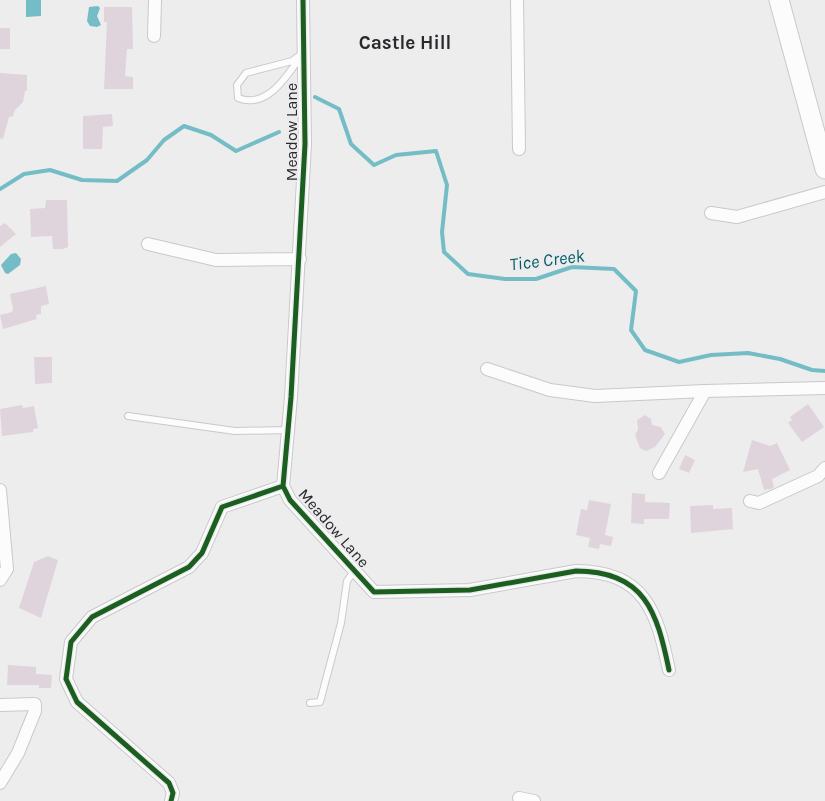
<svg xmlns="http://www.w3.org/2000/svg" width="825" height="801" viewBox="0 0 825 801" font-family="Karla,sans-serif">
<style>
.water{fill:#75bdc6}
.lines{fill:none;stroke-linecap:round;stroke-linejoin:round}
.stream{stroke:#75bdc6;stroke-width:4}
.building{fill:#e0d4dc}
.lane-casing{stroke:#c9c9c9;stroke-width:8}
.street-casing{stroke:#c9c9c9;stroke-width:14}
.secondary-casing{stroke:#c9c9c9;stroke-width:21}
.lane{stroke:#fcfcfc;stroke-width:6}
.street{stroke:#fcfcfc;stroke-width:12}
.secondary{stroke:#fcfcfc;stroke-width:19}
.cycleway-casing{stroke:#ececee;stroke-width:8}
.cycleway{stroke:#1b5e20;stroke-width:5}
.labels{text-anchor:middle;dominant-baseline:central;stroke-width:4;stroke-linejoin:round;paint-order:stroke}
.street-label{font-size:16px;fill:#29292a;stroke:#ececee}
.water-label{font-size:18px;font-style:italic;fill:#005c65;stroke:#ececee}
.quarter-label{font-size:19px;font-weight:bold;fill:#29292a;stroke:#ececee}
</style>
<rect width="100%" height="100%" fill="#ededed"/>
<!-- water -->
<path class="water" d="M 26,0 L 41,0 L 41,16 L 26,17 Z
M 98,6 L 100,8 L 97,16 L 101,25 L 97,27 L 90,26 L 87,21 L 89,7 Z
M 16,253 L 21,259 L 20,265 L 8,274 L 5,273 L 1,265 L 11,254 Z"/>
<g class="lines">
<!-- stream -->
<path class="stream" d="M 315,97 L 339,109 L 351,144 L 374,165 L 396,155 L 436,151 L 447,185 L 442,232 L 444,252 L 468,274 L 505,279 L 536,279 L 572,267 L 614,269 L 636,291 L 631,330 L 645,350 L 679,362 L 711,355 L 748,353 L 780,359 L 812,370 L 825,371
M 0,189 L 24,174 L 50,170 L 82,180 L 117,181 L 147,160 L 164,140 L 184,126 L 211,135 L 236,151 L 279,132"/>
</g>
<!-- building -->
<path class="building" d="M 104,7 L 132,7 L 133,49 L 127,49 L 125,76 L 133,77 L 133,89 L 104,89 L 107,22 L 104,22 Z
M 0,28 L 10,28 L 10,49 L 0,49 Z
M 0,73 L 27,75 L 27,91 L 25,91 L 23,102 L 15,110 L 13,116 L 9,117 L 3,139 L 0,138 Z
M 112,114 L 113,126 L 103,127 L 102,149 L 83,149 L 83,116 Z
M 46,200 L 67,200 L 68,247 L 63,249 L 53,249 L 52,236 L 31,237 L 30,209 L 45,208 Z
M 5,223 L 16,234 L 0,247 L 0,226 Z
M 46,286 L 49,304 L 41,306 L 41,314 L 36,315 L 37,319 L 3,329 L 0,315 L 12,312 L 13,309 L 10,294 Z
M 34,357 L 52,357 L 52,383 L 35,384 Z
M 808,404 L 824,427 L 802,442 L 788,423 L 792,420 L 790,417 Z
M 22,405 L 23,408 L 34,406 L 38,428 L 33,429 L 33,432 L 2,436 L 0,409 Z
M 645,415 L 651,419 L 652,425 L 661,427 L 665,434 L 655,447 L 646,451 L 640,448 L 635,435 L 638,429 L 637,420 Z
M 752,440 L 770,446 L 777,443 L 790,470 L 772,479 L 774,487 L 771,489 L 764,490 L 758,469 L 743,472 Z
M 685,455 L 695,460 L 689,473 L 679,469 Z
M 632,493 L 645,494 L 645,502 L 670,503 L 669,519 L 644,519 L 644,524 L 631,523 Z
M 589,500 L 611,504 L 605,535 L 613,537 L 611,546 L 600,544 L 599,549 L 588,547 L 590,538 L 576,535 L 581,509 L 587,510 Z
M 713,505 L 713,509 L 732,508 L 733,529 L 691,533 L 690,506 Z
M 48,556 L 58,560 L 41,618 L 19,608 L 34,562 Z
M 8,665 L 36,667 L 36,674 L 52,675 L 51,688 L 39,688 L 39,685 L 7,685 Z"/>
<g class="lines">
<defs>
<path id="lane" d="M 303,53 C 289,73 268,110 238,98 L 237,85 L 246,73 L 292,61 Z
M 128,416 L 235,431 L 287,430
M 310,703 L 320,702 L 341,623 L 347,581 L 355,570"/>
<path id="street" d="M 303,0 L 305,144 L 291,397 L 283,486 L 290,500 L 374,592 L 470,590 L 576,571 C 645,571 657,612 669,670
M 517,0 L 519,149
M 154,36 L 155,0
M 711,213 L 737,217 L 825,192
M 148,244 L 216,260 L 300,259
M 487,369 L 550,390 L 595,396 L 705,391
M 659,473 L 705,391 L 825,388
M 0,490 L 7,569 L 0,580
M 750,501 L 759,503 L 818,476 L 825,468
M 0,705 L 35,704 L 35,711 L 18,753 L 0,783
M 519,798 L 534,801
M 171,801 L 173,793 L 169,783 L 77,702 L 66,679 L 71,642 L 92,617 L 189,567 L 202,553 L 222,507 L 283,486"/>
<path id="secondary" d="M 779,0 L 825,169"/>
</defs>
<!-- lane casing -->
<use href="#lane" class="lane-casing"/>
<!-- street casing -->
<use href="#street" class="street-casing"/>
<!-- secondary casing -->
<use href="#secondary" class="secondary-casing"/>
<!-- lane -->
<use href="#lane" class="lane"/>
<!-- street -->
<use href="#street" class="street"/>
<!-- secondary -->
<use href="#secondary" class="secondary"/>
<defs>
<path id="cycleway" d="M 303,0 L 305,144 L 291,397 L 283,486 L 290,500 L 374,592 L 470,590 L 576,571 C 645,571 657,612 669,670
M 171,801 L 173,793 L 169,783 L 77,702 L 66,679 L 71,642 L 92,617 L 189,567 L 202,553 L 222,507 L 283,486"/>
</defs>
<!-- cycleway casing -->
<use href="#cycleway" class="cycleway-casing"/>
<!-- cycleway -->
<use href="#cycleway" class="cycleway"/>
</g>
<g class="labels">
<!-- street labels -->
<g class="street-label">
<text transform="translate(291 132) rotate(-90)">Meadow Lane</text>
<text transform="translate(334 528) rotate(49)">Meadow Lane</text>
</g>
<!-- water labels -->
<g class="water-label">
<text transform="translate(547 260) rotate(-7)">Tice Creek</text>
</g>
<!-- quarter labels -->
<g class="quarter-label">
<text x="405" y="43">Castle Hill</text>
</g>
</g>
</svg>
